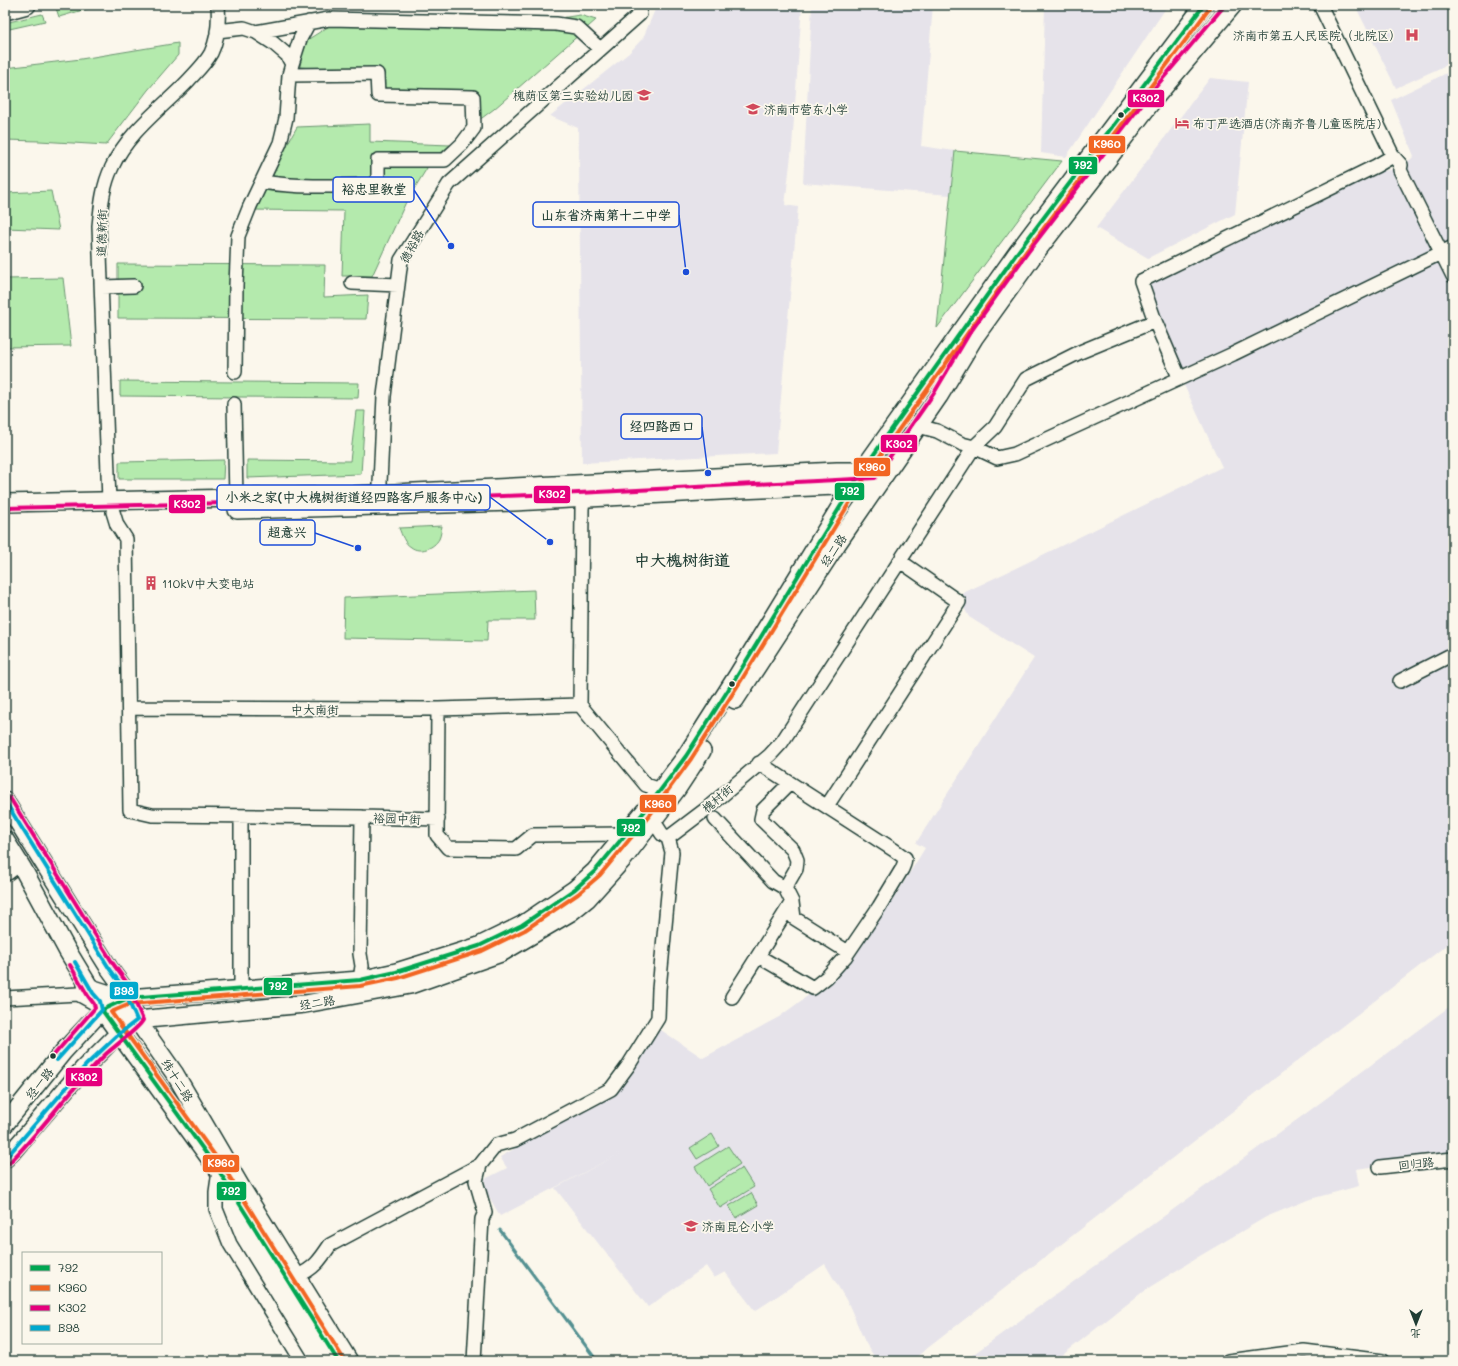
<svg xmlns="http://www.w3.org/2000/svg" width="1458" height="1366" viewBox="0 0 1458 1366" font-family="Mali,'LXGW WenKai TC',sans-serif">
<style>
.built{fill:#e6e3ea}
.green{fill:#b4eaad;stroke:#6a9470}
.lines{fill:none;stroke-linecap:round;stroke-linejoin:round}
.stream{stroke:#539091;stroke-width:3}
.minor-casing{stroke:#1f3d34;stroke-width:16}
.major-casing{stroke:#1f3d34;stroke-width:20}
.minor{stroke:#fbf7ec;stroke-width:13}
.major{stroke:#fbf7ec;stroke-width:17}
.bus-1-casing{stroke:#fbf7ec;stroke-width:7}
.bus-2-casing{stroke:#fbf7ec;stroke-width:7}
.bus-3-casing{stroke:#fbf7ec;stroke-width:7}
.bus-4-casing{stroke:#fbf7ec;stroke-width:7}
.bus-1{stroke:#00a651;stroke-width:4}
.bus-2{stroke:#f26522;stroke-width:4}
.bus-3{stroke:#e5007d;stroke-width:4}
.bus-4{stroke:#00a9ce;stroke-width:4}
.bus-dot{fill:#1f3d34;stroke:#fbf7ec;stroke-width:1.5}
.labels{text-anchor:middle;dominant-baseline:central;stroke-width:3.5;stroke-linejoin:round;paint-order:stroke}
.poi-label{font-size:12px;fill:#1f3d34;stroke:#fbf7ec;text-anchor:start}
.street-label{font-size:12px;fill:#1f3d34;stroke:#fbf7ec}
.district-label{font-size:16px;font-weight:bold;fill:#1f3d34;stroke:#fbf7ec}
.leader{fill:none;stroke:#1d4ed8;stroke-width:1.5}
.callout-dot{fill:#1d4ed8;stroke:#fbf7ec;stroke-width:1.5}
.callout{fill:#fbf7ec;stroke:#1d4ed8;stroke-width:1.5}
.callout-label{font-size:13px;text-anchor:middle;font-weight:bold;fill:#1f3d34}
.line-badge{stroke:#fbf7ec;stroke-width:1.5}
.badge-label{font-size:11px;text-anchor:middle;font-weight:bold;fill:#fff}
</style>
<rect width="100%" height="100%" fill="#fbf7ec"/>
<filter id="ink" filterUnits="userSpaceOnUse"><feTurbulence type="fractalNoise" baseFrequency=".025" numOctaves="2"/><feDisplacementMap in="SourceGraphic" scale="8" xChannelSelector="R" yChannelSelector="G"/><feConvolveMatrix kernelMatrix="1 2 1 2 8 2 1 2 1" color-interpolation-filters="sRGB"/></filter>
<g filter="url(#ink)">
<!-- built -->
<path class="built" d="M 657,5 L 802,5 L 792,147 L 785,205 L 798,207 L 776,453 L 582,463 L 579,153 L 578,128 L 550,116 L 629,53 L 643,38 Z
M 812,5 L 933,5 L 921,146 L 955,151 L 950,195 L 803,183 Z
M 1045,5 L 1168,5 L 1066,157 L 1041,153 Z
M 1355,5 L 1436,5 L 1453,8 L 1453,62 L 1396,88 Z
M 1453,70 L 1453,940 L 911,1361 L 877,1361 L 865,1342 L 849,1305 L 825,1264 L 755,1311 L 725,1272 L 714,1278 L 706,1266 L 648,1307 L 555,1188 L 621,1153 L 500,1216 L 486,1191 L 485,1179 L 507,1168 L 500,1157 L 617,1091 L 658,1028 L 703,1058 L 779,1017 L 848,966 L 896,895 L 925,848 L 916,843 L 1034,658 L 969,617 L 960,600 L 963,593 L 1018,567 L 1222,467 L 1184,385 L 1186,375 L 1163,320 L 1146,287 L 1382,171 L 1390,170 L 1410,160 L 1414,156 L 1391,100 Z
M 1210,78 L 1248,82 L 1235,214 L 1148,258 L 1096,228 Z
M 1453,1004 L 1453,1156 L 1356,1169 L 1359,1186 L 1310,1199 L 1266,1217 L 1198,1257 L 1145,1290 L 1055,1361 L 964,1361 L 1305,1114 Z"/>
<!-- green -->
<path class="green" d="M 67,5 L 100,5 L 59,17 L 56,8 Z
M 42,14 L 45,21 L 5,30 L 5,23 Z
M 580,15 L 596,20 L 494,109 L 470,127 L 469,102 L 387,93 L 372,73 L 300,67 L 304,42 L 334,23 L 548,20 Z
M 178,43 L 178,55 L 148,90 L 106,145 L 39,141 L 5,140 L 5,68 L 81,59 Z
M 370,124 L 370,142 L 450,145 L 432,160 L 406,202 L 372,276 L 342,276 L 344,211 L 250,210 L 297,127 Z
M 955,151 L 1062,161 L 937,328 Z
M 51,191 L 59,230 L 5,228 L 5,193 Z
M 118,264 L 325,265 L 324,297 L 368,295 L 366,319 L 118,318 Z
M 63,278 L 71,346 L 5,347 L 5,279 Z
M 120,381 L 359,383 L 358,398 L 120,396 Z
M 356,411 L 365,411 L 361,474 L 247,478 L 247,460 L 350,461 Z
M 224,460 L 223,479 L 119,479 L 119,462 Z
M 442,526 C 441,530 441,535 439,539 C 434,548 420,554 411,547 C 404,543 402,535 399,528 Z
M 534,590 L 535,620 L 488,620 L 487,641 L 343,638 L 344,598 Z
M 712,1134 L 719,1146 L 697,1159 L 690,1148 Z
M 728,1146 L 740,1164 L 707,1186 L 695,1167 Z
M 742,1168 L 754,1187 L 720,1208 L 708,1189 Z
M 751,1193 L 758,1205 L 736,1218 L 729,1206 Z"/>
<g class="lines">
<!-- stream -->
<path class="stream" d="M 500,1230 L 597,1361"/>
<defs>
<path id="minor" d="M 1320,5 L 1393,156 L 1401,165 L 1400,170 L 1453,276
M 217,31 L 244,28 L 256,32 L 273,43 L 287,55 L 292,64 L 289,75 L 286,118 L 280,143 L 250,206 L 238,236 L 236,286 L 235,372
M 256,32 L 329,19 L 556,24 L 576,27 L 600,49
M 292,64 L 300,39 L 309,22
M 262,182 C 300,188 339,186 378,185 L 378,160 L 445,160 L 462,144 L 474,128 L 473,97 L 378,95 L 377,74 L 289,75
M 352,283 L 398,285
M 102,287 L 134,286
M 1155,321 L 1179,377
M 234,404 L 236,498
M 918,426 L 937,431 L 962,444 L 974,447 L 997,458 L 1015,454 L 1233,354 L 1453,247
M 109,501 L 99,226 C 101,206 103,185 112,167 C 128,132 162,108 188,81 C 196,72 205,64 211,53 C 218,39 219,20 218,5
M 381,503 L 380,483 L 384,396 L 401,260 L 449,184 L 640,14 L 640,5
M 113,512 L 117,525 L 126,539 L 130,810 L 152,815 L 362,817 L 438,819
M 1400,681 L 1453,654
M 580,705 L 582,509 L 583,499
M 580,705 L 646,785 L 655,788 L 658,794
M 130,708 L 438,709 L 580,705
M 438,709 L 437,835 L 448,848 L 516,849 L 533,835 L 626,834
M 827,806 L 959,602 L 900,561
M 241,816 L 241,989
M 715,819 L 773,881 L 785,888 L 792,902 L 794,918 L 848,952
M 653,820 L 662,834 L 668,838 L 705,810 L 770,755 L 782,742 L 974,447 L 995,427 L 1026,379 L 1080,352 L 1155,321 L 1141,281 L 1376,166 L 1393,156
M 5,874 L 8,873 L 20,864
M 785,888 L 796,869 L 797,860 L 793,850 L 761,819 L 763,810 L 790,783
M 758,956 L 813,988 L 827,977 L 845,957 L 879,907 L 902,869 L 904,864 L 905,858 L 894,850 L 759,763
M 360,980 L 362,966 L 360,954 L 362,817
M 84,985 L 88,985 L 128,998
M 732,997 L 792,902
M 5,998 L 78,994 L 96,1004 L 102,1010 L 137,1020
M 1380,1167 L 1453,1159
M 219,1171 L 216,1192 L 216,1209 L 230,1244 L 302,1361
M 297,1276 C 314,1269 320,1260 330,1245 L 480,1165 L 496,1145 L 515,1140 L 611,1089 L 628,1066 L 658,1018 L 659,989 L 672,852 L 668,838
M 474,1361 L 482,1219 L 485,1212 L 476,1181 L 480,1165
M 1228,1361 L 1304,1351 L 1383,1361"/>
<path id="major" d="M 5,11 L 27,5
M 5,503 L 334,496 L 837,471 L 862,471 L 868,477
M 237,510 L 514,502 L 739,490 L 862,485
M 735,700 L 837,544 L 939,396 L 974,338 L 1033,256 L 1095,176 L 1153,100 L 1233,5
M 5,801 L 109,968 L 122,986 L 137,1020 L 175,1074 L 241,1187 L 349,1361
M 5,840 L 23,869 L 67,950 L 93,993 L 100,1001 L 102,1010 L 219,1171 L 228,1185
M 137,1020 L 305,1004 L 410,985 L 501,953 L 571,912 L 587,899 L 625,857 L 677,789 L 702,751
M 5,1124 L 63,1052 L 102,1010 L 128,998 L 360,980 L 396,972 L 479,946 L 522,925 L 575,889 L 595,871 L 644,812 L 686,756 L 737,676 L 862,471 L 1017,253 L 1204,5
M 5,1159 L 12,1152 L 83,1069 L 119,1033 L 127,1027"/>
</defs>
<!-- minor casing -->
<use href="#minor" class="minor-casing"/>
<!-- major casing -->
<use href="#major" class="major-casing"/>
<!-- minor -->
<use href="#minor" class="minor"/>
<!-- major -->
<use href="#major" class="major"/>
<defs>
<path id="bus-1" d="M 338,1361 L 219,1171 L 102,1010 L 128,998 L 360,980 L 396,972 L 479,946 L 522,925 L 575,889 L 595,871 L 644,812 L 686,756 L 737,676 L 862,471 L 1017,253 L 1204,5"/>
<path id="bus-2" d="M 343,1358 L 224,1168 L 111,1012 L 130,1004 L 360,986 L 398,978 L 482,951 L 525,930 L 578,894 L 600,875 L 649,816 L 691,759 L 742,679 L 867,474 L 1022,257 L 1209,9"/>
<path id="bus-3" d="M 5,508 L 450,498 L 559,494 L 875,478 L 934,393 L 969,334 L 1028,252 L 1148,96 L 1225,5
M 53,1056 L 95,1008 L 94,1004 L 88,996 L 70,965
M 9,1163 C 44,1128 71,1087 107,1053 C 114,1047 141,1026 143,1020 L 127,983 L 114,965 L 10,798"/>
<path id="bus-4" d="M 5,801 L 109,968 L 122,986 L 137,1020 L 119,1034 L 86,1065 L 5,1159
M 57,1060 L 102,1010 L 100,1001 L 93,993 L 75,962"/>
</defs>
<!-- bus-1 casing -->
<use href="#bus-1" class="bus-1-casing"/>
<!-- bus-2 casing -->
<use href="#bus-2" class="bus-2-casing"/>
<!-- bus-3 casing -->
<use href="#bus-3" class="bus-3-casing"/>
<!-- bus-4 casing -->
<use href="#bus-4" class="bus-4-casing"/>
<!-- bus-1 -->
<use href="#bus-1" class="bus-1"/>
<!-- bus-2 -->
<use href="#bus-2" class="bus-2"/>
<!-- bus-3 -->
<use href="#bus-3" class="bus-3"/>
<!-- bus-4 -->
<use href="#bus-4" class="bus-4"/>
</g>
</g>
<!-- icons -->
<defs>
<symbol id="hospital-bare" viewBox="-9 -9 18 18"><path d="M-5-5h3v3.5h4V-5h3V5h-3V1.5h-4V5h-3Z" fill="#d1495b" stroke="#fbf7ec" stroke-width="2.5" paint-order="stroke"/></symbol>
<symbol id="school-bare" viewBox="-9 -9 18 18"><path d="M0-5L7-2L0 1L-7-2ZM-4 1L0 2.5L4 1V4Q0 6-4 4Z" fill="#d1495b" stroke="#fbf7ec" stroke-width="2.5" paint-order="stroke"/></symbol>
<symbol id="hotel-bare" viewBox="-9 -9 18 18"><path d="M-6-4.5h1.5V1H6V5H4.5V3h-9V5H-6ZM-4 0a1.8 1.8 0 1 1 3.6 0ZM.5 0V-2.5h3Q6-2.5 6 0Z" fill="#d1495b" stroke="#fbf7ec" stroke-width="2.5" paint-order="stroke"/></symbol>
<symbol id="building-bare" viewBox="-9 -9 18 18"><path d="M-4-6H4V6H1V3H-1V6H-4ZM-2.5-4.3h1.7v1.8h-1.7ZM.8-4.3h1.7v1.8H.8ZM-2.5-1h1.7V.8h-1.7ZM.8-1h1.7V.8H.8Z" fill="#d1495b" stroke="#fbf7ec" stroke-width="2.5" paint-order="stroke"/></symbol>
</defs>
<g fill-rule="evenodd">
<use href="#hospital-bare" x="1402" y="25" width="20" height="20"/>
<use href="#school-bare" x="634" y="85" width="20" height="20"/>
<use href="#school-bare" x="743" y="99" width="20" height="20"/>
<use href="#hotel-bare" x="1172" y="113" width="20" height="20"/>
<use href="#building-bare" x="141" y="573" width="20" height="20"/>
<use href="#school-bare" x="681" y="1216" width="20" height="20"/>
</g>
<!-- markers -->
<g class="bus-dot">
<circle cx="1121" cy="115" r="3.5"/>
<circle cx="732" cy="684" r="3.5"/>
<circle cx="53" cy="1056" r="3.5"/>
</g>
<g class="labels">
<!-- poi labels -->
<g class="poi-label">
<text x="1401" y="35" text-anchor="end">济南市第五人民医院（北院区）</text>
<text x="633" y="95" text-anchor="end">槐荫区第三实验幼儿园</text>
<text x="764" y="109">济南市营东小学</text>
<text x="1193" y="123">布丁严选酒店(济南齐鲁儿童医院店)</text>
<text x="162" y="583">110kV中大变电站</text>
<text x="702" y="1226">济南昆仑小学</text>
</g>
<!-- street labels -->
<g class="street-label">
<text transform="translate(101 233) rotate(-89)">道德新街</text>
<text transform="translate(411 246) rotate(-61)">德裕路</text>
<text transform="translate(833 550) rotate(-56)">经二路</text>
<text x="315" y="709">中大南街</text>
<text transform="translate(717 798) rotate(-40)">槐村街</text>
<text transform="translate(397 818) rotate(2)">裕园中街</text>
<text transform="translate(317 1002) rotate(-9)">经二路</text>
<text transform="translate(178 1080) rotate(58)">纬十二路</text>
<text transform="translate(39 1083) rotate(-51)">经一路</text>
<text transform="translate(1416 1163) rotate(-6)">回归路</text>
</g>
<!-- district labels -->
<g class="district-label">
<text x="682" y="559">中大槐树街道</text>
</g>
</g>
<!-- callouts -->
<path class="leader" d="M451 246L414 190M686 272L679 215M708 473L702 427M550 542L490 497M358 548L315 533"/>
<g class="callout-dot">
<circle cx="451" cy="246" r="4"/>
<circle cx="686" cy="272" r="4"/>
<circle cx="708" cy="473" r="4"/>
<circle cx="550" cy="542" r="4"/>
<circle cx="358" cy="548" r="4"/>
</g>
<g class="callout">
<rect x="333" y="177" width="81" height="25" rx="4"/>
<rect x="533" y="202" width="146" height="25" rx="4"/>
<rect x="621" y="414" width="81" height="25" rx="4"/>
<rect x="217" y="485" width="273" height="25" rx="4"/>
<rect x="260" y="520" width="55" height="25" rx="4"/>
</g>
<g class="callout-label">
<text x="374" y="194">裕忠里教堂</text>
<text x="606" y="220">山东省济南第十二中学</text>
<text x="662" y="431">经四路西口</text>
<text x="354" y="502">小米之家(中大槐树街道经四路客户服务中心)</text>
<text x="287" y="537">超意兴</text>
</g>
<g class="line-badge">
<rect x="1127" y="89" width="38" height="19" rx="4" fill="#e5007d"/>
<rect x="1088" y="135" width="38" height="19" rx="4" fill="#f26522"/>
<rect x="1068" y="156" width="30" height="19" rx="4" fill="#00a651"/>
<rect x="880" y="434" width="38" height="19" rx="4" fill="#e5007d"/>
<rect x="853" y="457" width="38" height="20" rx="4" fill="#f26522"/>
<rect x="834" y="482" width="31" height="19" rx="4" fill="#00a651"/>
<rect x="533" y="485" width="38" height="19" rx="4" fill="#e5007d"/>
<rect x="168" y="494" width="38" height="20" rx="4" fill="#e5007d"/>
<rect x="639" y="794" width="38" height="19" rx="4" fill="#f26522"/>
<rect x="616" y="818" width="30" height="19" rx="4" fill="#00a651"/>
<rect x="263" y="977" width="30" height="19" rx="4" fill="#00a651"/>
<rect x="109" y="981" width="30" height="19" rx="4" fill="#00a9ce"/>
<rect x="65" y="1067" width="38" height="20" rx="4" fill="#e5007d"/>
<rect x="202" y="1154" width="38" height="19" rx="4" fill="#f26522"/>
<rect x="216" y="1181" width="31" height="20" rx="4" fill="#00a651"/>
</g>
<g class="badge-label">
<text x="1146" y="102">K302</text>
<text x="1107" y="148">K960</text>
<text x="1083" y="169">792</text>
<text x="899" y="448">K302</text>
<text x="872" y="471">K960</text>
<text x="850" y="495">792</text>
<text x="552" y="498">K302</text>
<text x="187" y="508">K302</text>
<text x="658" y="808">K960</text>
<text x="631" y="832">792</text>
<text x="278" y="990">792</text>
<text x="124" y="995">B98</text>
<text x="84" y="1081">K302</text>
<text x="221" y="1167">K960</text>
<text x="231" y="1195">792</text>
</g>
<!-- margin -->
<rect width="1458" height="1366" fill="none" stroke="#fbf7ec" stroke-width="20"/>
<rect x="10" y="10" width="1438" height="1346" fill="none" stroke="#1f3d34" stroke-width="1.5" filter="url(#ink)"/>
<!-- legend -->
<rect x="22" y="1252" width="140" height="92" fill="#fbf7ec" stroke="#a3ada2"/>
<rect x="30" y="1265" width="20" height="6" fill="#00a651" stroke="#a3ada2"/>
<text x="58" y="1272" font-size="12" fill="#1f3d34">792</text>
<rect x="30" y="1285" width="20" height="6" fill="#f26522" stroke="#a3ada2"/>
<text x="58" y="1292" font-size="12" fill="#1f3d34">K960</text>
<rect x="30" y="1305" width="20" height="6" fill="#e5007d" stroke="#a3ada2"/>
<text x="58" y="1312" font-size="12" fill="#1f3d34">K302</text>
<rect x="30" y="1325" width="20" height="6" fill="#00a9ce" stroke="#a3ada2"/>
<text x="58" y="1332" font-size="12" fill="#1f3d34">B98</text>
<!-- north arrow -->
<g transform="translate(1416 1324) rotate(180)" stroke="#fbf7ec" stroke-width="3" paint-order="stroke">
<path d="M0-3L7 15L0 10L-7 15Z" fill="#1f3d34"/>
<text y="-6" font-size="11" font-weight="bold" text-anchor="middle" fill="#1f3d34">北</text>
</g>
</svg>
